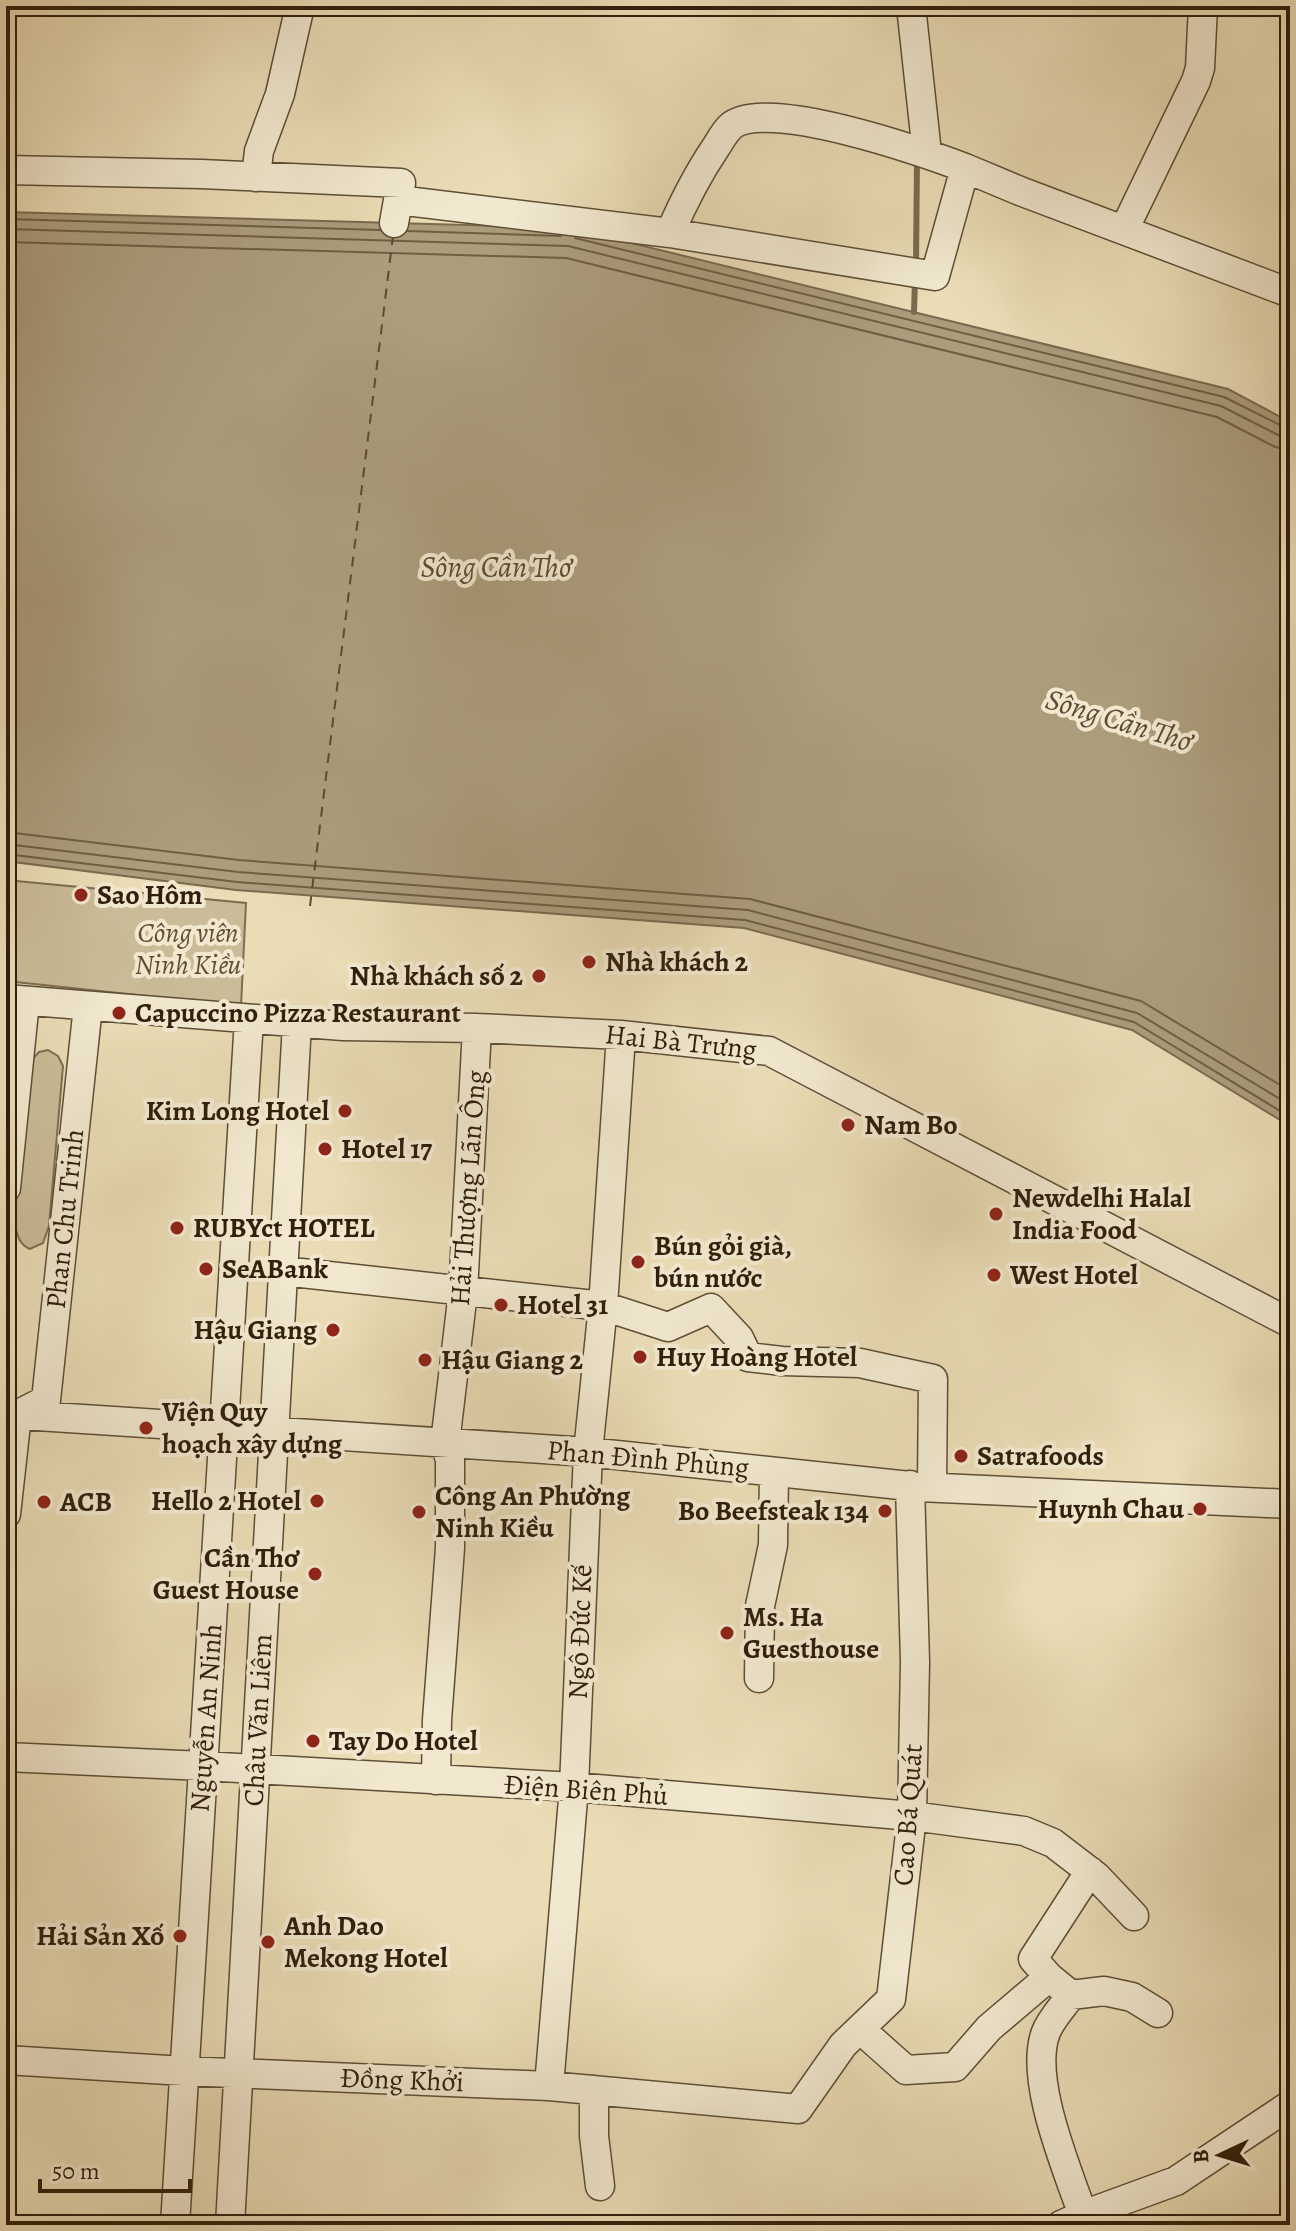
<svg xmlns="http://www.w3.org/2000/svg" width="1296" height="2231" viewBox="0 0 1296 2231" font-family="Alegreya,serif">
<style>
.green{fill:#cabc98;stroke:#7d6e52;stroke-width:2}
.water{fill:#ab9c7c;stroke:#7a6a4f;stroke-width:2}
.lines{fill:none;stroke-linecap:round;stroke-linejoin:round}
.shore{stroke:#6e5e44;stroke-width:2}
.stream{stroke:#7a6a4f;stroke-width:6}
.ferry{stroke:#5b4b33;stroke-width:2;stroke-dasharray:10 8;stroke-linecap:butt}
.minor-casing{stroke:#5e4e36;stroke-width:31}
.minor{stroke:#f1e8cf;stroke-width:28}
.poi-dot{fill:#8f2418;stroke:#f1e8cf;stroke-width:3}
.labels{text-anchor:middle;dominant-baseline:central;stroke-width:8;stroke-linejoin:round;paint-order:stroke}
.poi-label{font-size:28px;font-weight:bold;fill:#301f0c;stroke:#f1e8cf;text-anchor:start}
.park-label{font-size:28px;font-style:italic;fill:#5e4e36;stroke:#f1e8cf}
.street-label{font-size:28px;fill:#301f0c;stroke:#f1e8cf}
.water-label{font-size:30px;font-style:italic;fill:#5b4b33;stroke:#f1e8cf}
</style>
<rect width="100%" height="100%" fill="#eadcb5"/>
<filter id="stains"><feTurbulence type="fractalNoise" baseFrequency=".0025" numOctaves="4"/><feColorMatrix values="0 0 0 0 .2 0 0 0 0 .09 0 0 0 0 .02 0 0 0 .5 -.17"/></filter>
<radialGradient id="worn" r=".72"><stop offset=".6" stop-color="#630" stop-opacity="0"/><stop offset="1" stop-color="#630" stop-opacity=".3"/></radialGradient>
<!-- green -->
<path class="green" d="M 6,880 L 246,903 L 241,1006 L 6,981 Z
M 48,1050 L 58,1056 L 63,1066 L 49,1226 L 43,1243 L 30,1249 C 18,1244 17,1233 14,1222 L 30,1062 L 39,1052 Z"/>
<!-- water -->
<path class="water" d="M 6,212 L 570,228 L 1228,389 L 1290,422 L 1290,1126 L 1132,1030 L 744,928 L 236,890 L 6,861 Z"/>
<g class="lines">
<!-- shore -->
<path class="shore" d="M 6,219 L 380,230
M 6,229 L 568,246 L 1221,406 L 1280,436 L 1290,438
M 407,231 L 561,236
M 575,238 L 1224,397 L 1284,427 L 1290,428
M 6,242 L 566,258 L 1217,417 L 1275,447 L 1290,450
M 6,832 L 239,860 L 750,899 L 1141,1001 L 1290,1091
M 6,844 L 238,872 L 748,910 L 1137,1013 L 1290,1105
M 6,854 L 237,882 L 745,920 L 1134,1022 L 1290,1117"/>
<!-- stream -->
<path class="stream" d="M 916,264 L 917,159
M 914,312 L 915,279"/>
<!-- ferry -->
<path class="ferry" d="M 310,906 L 393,236"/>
<defs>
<path id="minor" d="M 911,6 L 927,153
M 6,170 L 201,174 L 401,183 L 394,223
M 256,177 L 259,151 L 280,94 L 300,6
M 398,200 L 670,233 L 935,276 L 965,168 L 1020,191 L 1290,293
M 1124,230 L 1196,81 L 1200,68 L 1203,6
M 670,233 C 683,203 697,175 716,147 C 720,141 724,133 730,127 C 763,96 924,152 965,168
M 6,999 L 343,1026 L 477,1028 L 621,1035 L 769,1051 L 1290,1323
M 6,1188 L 25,1001
M 283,1271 L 603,1306 L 668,1327 L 711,1308 L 739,1338 L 748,1357 L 782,1361 L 860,1363 L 933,1379 L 932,1487
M 6,1414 L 588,1452 L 919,1487 L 1290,1504
M 17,1415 L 46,1400 L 88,1006
M 6,1514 L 17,1415
M 759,1678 L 760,1606 L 773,1545 L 774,1472
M 6,1757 L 203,1766 L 574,1787 L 912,1816 L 1024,1831 L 1053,1843 L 1096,1876 L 1134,1916
M 436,1780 L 437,1720 L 450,1548 L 450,1460 L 445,1443 L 463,1292 L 477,1028
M 1071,1995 L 1104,1991 L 1132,1997 L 1158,2013
M 860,2029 L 906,2070 L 955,2067 L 989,2028 L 1049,1977
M 6,2060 L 184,2071 L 549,2086 L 798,2109 L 843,2045 L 891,1999 L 912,1816 L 915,1662 L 910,1485
M 549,2086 L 574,1787 L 588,1452 L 603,1306 L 621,1035
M 594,2090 L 594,2136 L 600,2186
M 1083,2215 C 1067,2169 1028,2078 1046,2032 C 1051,2019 1063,2007 1071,1995 L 1049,1977 L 1033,1959 L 1090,1871
M 175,2225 L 249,1019
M 230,2225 L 297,1023
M 1061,2225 L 1083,2215 L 1176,2181 L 1290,2105"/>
</defs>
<!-- minor casing -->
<use href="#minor" class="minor-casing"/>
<!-- minor -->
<use href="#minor" class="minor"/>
</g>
<!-- markers -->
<g class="poi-dot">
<circle cx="81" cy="895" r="8"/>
<circle cx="589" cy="962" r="8"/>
<circle cx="539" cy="976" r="8"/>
<circle cx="119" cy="1013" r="8"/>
<circle cx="345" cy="1111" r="8"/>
<circle cx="848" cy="1125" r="8"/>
<circle cx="325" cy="1149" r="8"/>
<circle cx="996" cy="1214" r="8"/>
<circle cx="177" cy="1228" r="8"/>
<circle cx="638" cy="1262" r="8"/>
<circle cx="206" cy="1269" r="8"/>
<circle cx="994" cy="1275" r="8"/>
<circle cx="501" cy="1305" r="8"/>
<circle cx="333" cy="1330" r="8"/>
<circle cx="640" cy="1357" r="8"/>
<circle cx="425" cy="1360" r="8"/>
<circle cx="146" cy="1428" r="8"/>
<circle cx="961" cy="1456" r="8"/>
<circle cx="317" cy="1501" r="8"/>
<circle cx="44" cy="1502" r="8"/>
<circle cx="1200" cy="1509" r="8"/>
<circle cx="885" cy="1511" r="8"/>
<circle cx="419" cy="1512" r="8"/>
<circle cx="315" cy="1574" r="8"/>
<circle cx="727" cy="1633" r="8"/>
<circle cx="313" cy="1741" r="8"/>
<circle cx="180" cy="1936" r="8"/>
<circle cx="268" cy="1942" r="8"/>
</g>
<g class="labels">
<!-- poi labels -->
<g class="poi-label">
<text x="97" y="895">Sao Hôm</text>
<text x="605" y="962">Nhà khách 2</text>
<text x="523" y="976" text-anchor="end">Nhà khách số 2</text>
<text x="135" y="1013">Capuccino Pizza Restaurant</text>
<text x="329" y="1111" text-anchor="end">Kim Long Hotel</text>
<text x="864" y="1125">Nam Bo</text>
<text x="341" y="1149">Hotel 17</text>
<text x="1012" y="1198">Newdelhi Halal<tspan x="1012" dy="32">India Food</tspan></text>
<text x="193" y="1228">RUBYct HOTEL</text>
<text x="654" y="1246">Bún gỏi già,<tspan x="654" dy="32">bún nước</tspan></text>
<text x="222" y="1269">SeABank</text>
<text x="1010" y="1275">West Hotel</text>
<text x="517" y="1305">Hotel 31</text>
<text x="317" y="1330" text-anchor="end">Hậu Giang</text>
<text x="656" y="1357">Huy Hoàng Hotel</text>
<text x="441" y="1360">Hậu Giang 2</text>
<text x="162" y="1412">Viện Quy<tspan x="162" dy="32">hoạch xây dựng</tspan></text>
<text x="977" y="1456">Satrafoods</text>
<text x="435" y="1496">Công An Phường<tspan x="435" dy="32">Ninh Kiều</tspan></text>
<text x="301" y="1501" text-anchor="end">Hello 2 Hotel</text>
<text x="60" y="1502">ACB</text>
<text x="1184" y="1509" text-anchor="end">Huynh Chau</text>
<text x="869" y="1511" text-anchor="end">Bo Beefsteak 134</text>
<text x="299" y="1558" text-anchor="end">Cần Thơ<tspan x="299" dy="32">Guest House</tspan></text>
<text x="743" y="1617">Ms. Ha<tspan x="743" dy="32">Guesthouse</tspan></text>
<text x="329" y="1741">Tay Do Hotel</text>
<text x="284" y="1926">Anh Dao<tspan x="284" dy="32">Mekong Hotel</tspan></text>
<text x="164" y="1936" text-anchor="end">Hải Sản Xố</text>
</g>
<!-- park labels -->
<g class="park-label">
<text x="188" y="933">Công viên<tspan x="188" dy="32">Ninh Kiều</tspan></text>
</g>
<!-- street labels -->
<g class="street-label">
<text transform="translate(681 1042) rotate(6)">Hai Bà Trưng</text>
<text transform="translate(468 1188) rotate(-86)">Hải Thượng Lãn Ông</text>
<text transform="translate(65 1219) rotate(-84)">Phan Chu Trinh</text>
<text transform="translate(648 1459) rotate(5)">Phan Đình Phùng</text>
<text transform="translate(580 1632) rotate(-88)">Ngô Đức Kế</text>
<text transform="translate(206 1718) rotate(-86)">Nguyễn An Ninh</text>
<text transform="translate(258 1720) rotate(-87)">Châu Văn Liêm</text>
<text transform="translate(586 1790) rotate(4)">Điện Biên Phủ</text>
<text transform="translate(908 1815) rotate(-86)">Cao Bá Quát</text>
<text transform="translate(402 2080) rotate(2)">Đồng Khởi</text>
</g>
<!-- water labels -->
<g class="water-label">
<text x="496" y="567">Sông Cần Thơ</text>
<text transform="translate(1119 720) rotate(17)">Sông Cần Thơ</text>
</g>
</g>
<!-- margin -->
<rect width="1296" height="2231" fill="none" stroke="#eadcb5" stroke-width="32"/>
<rect x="8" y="8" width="1280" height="2215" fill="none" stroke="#301f0c" stroke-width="4"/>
<rect x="16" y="16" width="1264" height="2199" fill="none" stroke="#301f0c" stroke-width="2"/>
<!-- north arrow -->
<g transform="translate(1220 2155) rotate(266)" stroke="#f1e8cf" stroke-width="6" paint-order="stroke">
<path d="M0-6L14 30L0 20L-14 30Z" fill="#301f0c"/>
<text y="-12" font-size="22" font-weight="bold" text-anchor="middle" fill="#301f0c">B</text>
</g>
<!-- scale -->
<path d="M40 2179v12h150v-12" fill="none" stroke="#301f0c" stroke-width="4"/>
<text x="52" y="2179" font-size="24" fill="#301f0c" stroke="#f1e8cf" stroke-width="6" paint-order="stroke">50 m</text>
<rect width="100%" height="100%" filter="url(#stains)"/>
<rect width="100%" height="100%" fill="url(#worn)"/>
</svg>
